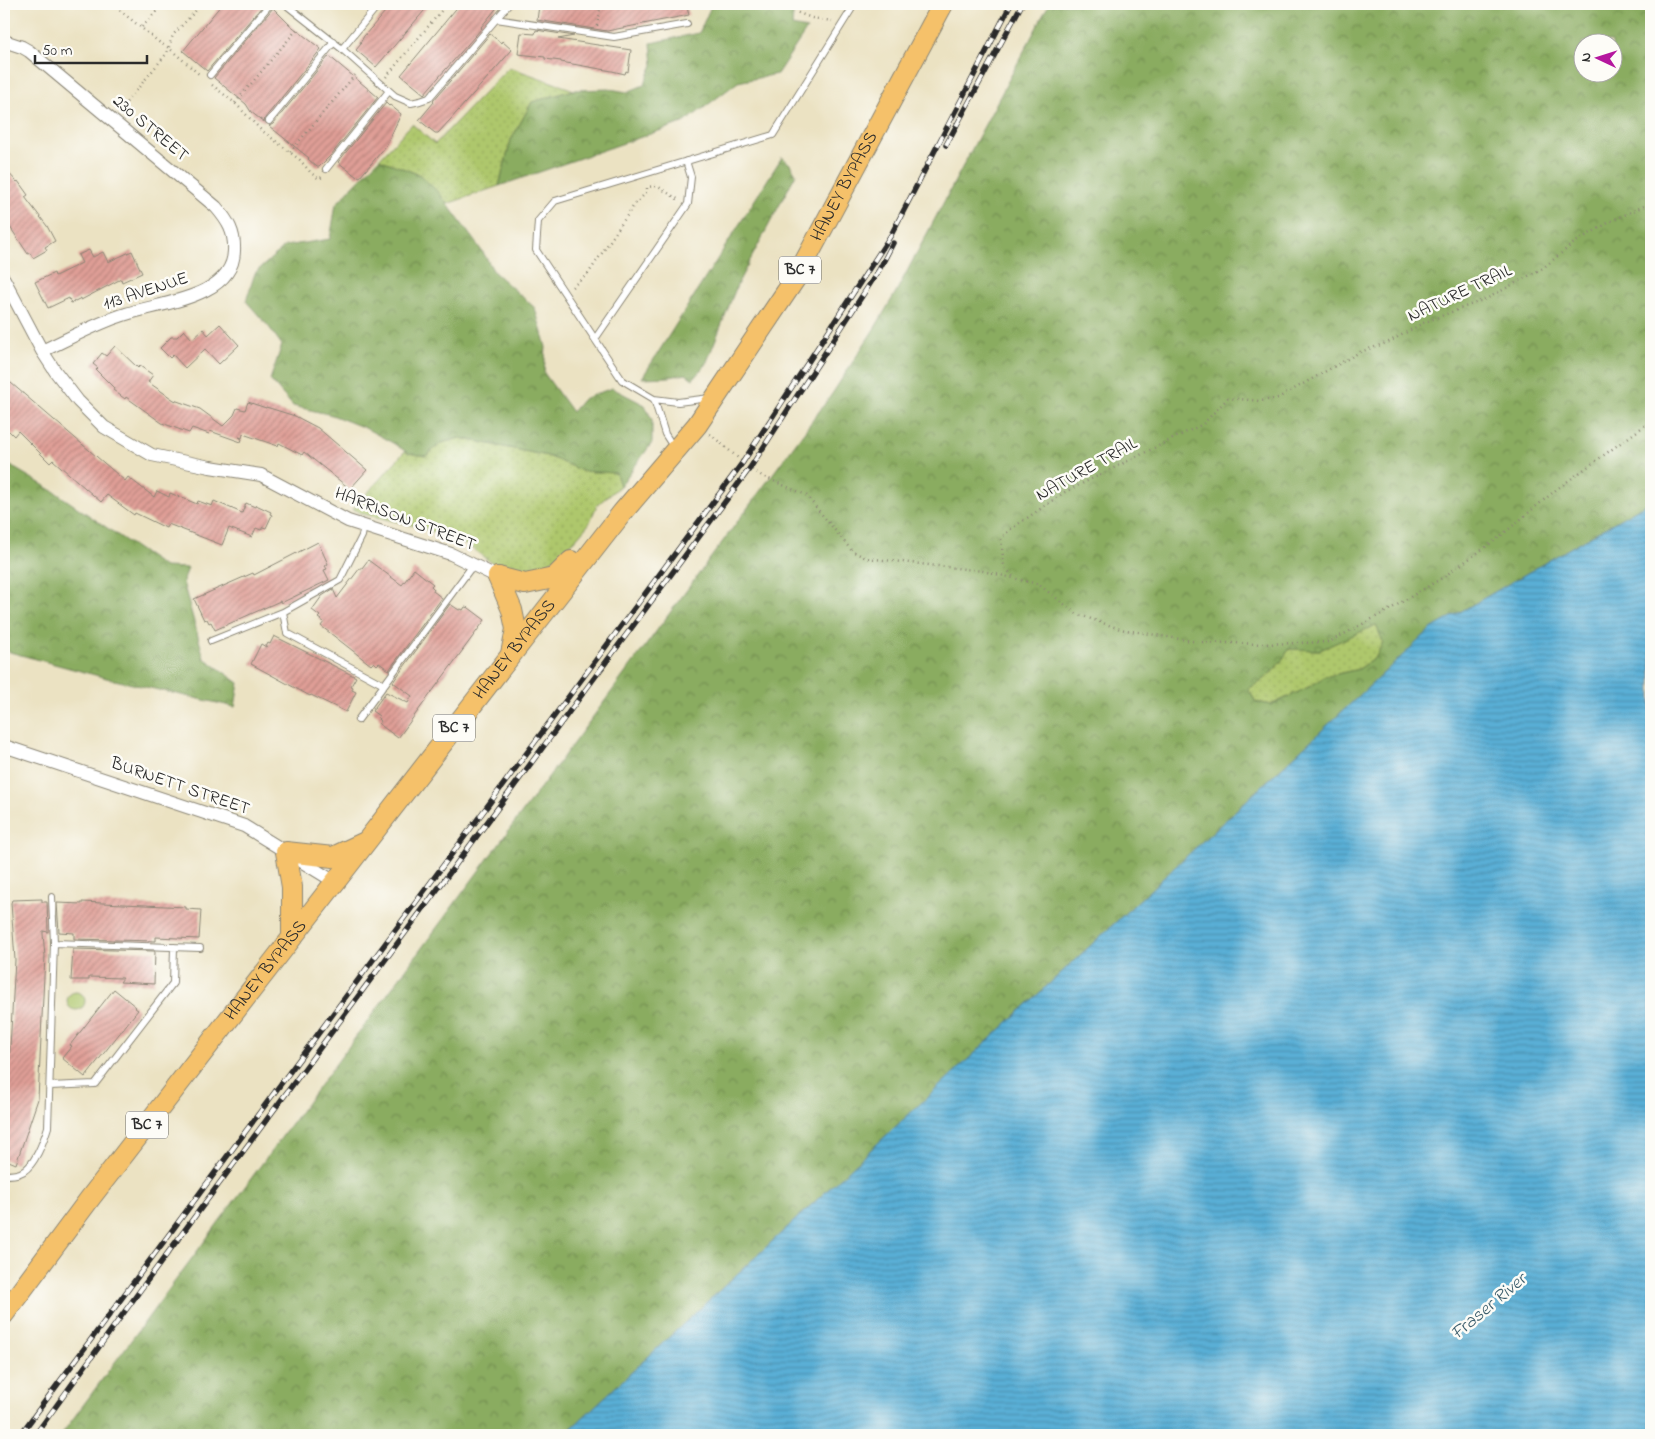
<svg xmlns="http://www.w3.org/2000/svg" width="1655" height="1439" viewBox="0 0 1655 1439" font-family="'Indie Flower',sans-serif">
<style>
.grass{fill:url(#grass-dots);stroke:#6c794c}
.forest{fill:url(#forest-crowns);stroke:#5a6c46;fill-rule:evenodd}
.park{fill:#aec76c;stroke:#6c794c}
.water{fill:url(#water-rules);stroke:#426d80}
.building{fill:url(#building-hatch)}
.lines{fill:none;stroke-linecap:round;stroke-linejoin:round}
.service-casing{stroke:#8b8676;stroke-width:8}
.minor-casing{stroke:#8b8676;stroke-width:14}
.trunk-casing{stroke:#8b8676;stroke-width:22}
.path{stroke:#8b8676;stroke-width:2.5;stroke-dasharray:1 4;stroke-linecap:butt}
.service{stroke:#fff;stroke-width:6}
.minor{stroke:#fff;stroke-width:12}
.trunk{stroke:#f5c16b;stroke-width:20}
.rail-casing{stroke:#2b2b2b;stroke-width:5.5}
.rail{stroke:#fdfcf7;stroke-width:4;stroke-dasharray:11;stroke-linecap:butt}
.labels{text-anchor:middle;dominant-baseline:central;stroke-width:5;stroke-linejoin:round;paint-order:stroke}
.shield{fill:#fdfcf7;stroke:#6a6a68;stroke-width:1}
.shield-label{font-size:16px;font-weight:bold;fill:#2b2b2b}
.street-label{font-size:18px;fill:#2b2b2b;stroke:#fdfcf7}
.water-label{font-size:19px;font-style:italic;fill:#3e606f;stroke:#fdfcf7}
</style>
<defs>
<pattern id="grass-dots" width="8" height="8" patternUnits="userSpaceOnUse" patternTransform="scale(1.25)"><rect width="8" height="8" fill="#aec76c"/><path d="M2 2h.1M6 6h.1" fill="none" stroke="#96ab5e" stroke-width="1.8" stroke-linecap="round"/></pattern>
<pattern id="forest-crowns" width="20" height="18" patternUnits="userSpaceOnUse" patternTransform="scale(1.25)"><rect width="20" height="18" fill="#8aac60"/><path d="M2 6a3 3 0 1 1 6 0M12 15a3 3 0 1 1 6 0" fill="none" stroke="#718c4f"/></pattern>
<pattern id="water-rules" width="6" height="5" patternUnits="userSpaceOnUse" patternTransform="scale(1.25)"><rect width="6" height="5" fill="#5aafd6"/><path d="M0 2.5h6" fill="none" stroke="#4b8fae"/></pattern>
<pattern id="building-hatch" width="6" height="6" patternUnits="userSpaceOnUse" patternTransform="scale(1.25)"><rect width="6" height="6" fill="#e09f97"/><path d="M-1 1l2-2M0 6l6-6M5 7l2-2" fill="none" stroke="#b6827b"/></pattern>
</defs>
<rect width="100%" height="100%" fill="#fdfcf7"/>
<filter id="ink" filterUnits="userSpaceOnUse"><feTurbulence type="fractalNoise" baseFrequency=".02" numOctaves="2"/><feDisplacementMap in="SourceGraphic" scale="10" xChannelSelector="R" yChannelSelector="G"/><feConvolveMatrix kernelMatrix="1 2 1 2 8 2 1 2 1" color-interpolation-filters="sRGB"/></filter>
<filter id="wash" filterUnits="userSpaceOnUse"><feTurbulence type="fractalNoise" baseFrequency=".0096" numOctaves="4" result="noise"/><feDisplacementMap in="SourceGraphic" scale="20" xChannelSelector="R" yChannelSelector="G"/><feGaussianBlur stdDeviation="1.12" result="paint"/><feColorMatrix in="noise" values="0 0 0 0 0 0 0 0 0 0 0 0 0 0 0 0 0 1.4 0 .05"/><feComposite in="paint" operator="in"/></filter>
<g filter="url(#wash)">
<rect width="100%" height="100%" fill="#ebe2c2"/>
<!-- grass -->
<path class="grass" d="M 509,67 L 574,90 L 532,102 L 511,140 L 499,186 L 447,204 L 420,175 L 379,159 L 412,124 L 435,144 Z
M 460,438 L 548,456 L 582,471 L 617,473 L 620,486 L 597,505 L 589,524 L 575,540 L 549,563 L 541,569 L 522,573 L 496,566 L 470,547 L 448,536 L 415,526 L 363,514 L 353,509 L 405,451 L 408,453 L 426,456 L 441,443 Z
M 1377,624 L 1383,642 L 1376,657 L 1359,669 L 1324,677 L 1311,686 L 1271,705 L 1256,702 L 1248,689 C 1268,677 1277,669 1289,649 L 1320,650 Z"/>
<!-- forest -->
<path class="forest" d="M 712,4 L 794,4 L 792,26 L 807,29 L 777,74 L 738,82 L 685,122 L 499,186 L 511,140 L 532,102 L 574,90 L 610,89 L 627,92 L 644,85 L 653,65 L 651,43 L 699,33 Z
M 1049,4 L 1651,4 L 1651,501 L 1431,629 L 564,1435 L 61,1435 L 832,394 L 876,326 L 896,292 ZM 1582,42 L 1612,42 L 1612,72 L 1582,72 ZM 1376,625 L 1383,642 L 1376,657 L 1359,669 L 1324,677 L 1311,686 L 1271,705 L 1256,702 L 1248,689 C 1267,678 1278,668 1289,649 L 1320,650 Z
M 782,157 L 790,164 L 796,174 L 738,283 L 706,364 L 693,379 L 686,374 L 669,377 L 642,378 Z
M 379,159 L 420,175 L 440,194 L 484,254 L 494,272 L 535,308 L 546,347 L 544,373 L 572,412 L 583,399 L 612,388 L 645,405 L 652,420 L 652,443 L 620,486 L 616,473 L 582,471 L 548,456 L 460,438 L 441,443 L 426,456 L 408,453 L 393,443 L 365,428 L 332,415 L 293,406 L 270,380 L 282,345 L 269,327 L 246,301 L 255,273 L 285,246 L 330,239 L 336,204 Z
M 4,462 L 55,492 L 164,567 L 188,568 L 183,582 L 204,658 L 239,683 L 235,707 L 110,679 L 6,651 L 4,619 Z"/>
<!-- park -->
<path class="park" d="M67 1001a9 9 0 1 1 18 0a9 9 0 1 1-18 0Z"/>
<!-- water -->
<path class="water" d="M 1651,501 L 1651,1435 L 564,1435 L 1431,629 Z"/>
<g id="blocks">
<!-- building -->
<path class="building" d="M 222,4 L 264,4 L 207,71 L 183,51 Z
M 392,4 L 395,4 L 402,9 L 407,4 L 430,4 L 376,67 L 356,50 L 361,44 L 360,43 L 364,36 Z
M 460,4 L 500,4 L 481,27 L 482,28 L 424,94 L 401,75 Z
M 542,4 L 587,4 L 607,7 L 607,4 L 686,4 L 689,15 L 607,31 L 537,20 L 539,6 L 541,7 Z
M 273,8 L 289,24 L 321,49 L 265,118 L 264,122 L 251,112 L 246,104 L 214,78 Z
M 536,30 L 574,36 L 558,39 L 631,50 L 628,72 L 626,71 L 625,74 L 612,71 L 561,62 L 561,61 L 545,59 L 545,57 L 518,54 L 521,33 L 535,34 Z
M 490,34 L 501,43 L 502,41 L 512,50 L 450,120 L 438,133 L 435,133 L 419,120 L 434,102 L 433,101 Z
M 329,56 L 378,97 L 331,155 L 319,167 L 317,167 L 308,159 L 309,158 L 269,126 L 273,124 Z
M 386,103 L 389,106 L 390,105 L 401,114 L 386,146 L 360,177 L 358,176 L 357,177 L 338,162 Z
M 4,168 L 17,182 L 18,181 L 28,195 L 25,197 L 47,226 L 55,241 L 45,247 L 47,250 L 33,258 L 30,253 L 28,254 L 4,218 Z
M 89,250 L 93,257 L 103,252 L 108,262 L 132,251 L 142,273 L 122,282 L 121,279 L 81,300 L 81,298 L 71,303 L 69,298 L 48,308 L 35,282 L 54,273 L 55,276 L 82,263 L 78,255 Z
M 220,324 L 239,345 L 219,364 L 205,349 L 185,368 L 173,355 L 170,358 L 160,348 L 171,337 L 177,337 L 184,330 L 192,339 L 203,329 L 208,335 Z
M 115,346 L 138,368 L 140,366 L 153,375 L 148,382 L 174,400 L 200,409 L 223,426 L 234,415 L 237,408 L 245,410 L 248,402 L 266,408 L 266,407 L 295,416 L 318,428 L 367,470 L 350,489 L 304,452 L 302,455 L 279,443 L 278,446 L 243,434 L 242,438 L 239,437 L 242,439 L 241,442 L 210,431 L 209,434 L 192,428 L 189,433 L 162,423 L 126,397 L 125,399 L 113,390 L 114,388 L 96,370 L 98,368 L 93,364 L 102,353 L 106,356 Z
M 4,377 L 125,481 L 128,477 L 154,497 L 157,491 L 169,497 L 170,493 L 197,504 L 198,501 L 212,506 L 214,501 L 242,513 L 246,503 L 255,507 L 256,505 L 271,512 L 270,514 L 272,515 L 266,528 L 263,527 L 261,530 L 256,528 L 252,537 L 229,528 L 222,545 L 168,524 L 166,528 L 135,513 L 134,515 L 107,495 L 101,502 L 53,460 L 50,463 L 18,431 L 14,436 L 4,426 Z
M 318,542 L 328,564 L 325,566 L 327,569 L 324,570 L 329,580 L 281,603 L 280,601 L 215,630 L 211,622 L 209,623 L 207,619 L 204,620 L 194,599 L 253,573 L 254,575 Z
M 368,560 L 402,585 L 414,569 L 433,584 L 431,586 L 434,589 L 433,591 L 442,598 L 389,670 L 379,663 L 377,665 L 374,662 L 371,665 L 321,626 L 324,622 L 318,618 L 320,616 L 312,610 L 322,596 L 333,589 L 337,598 L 360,568 L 362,568 Z
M 450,604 L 459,610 L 461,609 L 463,610 L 465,607 L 469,608 L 485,620 L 398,738 L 379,724 L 381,721 L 378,718 L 379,716 L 372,711 L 386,692 L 408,703 L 412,696 L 393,682 Z
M 274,636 L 356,677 L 351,686 L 353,687 L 352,690 L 356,692 L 346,712 L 311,695 L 310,696 L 251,664 L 261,644 L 266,647 L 268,643 L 270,644 Z
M 42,899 L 42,902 L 47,902 L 48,932 L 43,931 L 43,934 L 45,956 L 38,1099 L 16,1164 L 4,1159 L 4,1110 L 7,1100 L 15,960 L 11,903 L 12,900 Z
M 82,902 L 186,907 L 186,909 L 201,910 L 199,939 L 156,937 L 156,941 L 74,939 L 74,933 L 59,932 L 57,903 L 82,904 Z
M 73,949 L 155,951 L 154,984 L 120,982 L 123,978 L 89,977 L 89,980 L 71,980 Z
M 114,989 L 136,1007 L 135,1008 L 138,1010 L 85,1077 L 62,1058 L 72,1046 L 70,1045 Z"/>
</g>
</g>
<g filter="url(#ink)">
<use href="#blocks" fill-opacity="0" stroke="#8b8676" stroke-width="1"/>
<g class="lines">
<defs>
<path id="service" d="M 285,4 L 342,49 L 395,96 L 411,103 L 420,101 L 429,98 L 509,4
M 496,19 L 614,37 L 687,24
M 342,49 L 379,4
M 210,75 L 270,4
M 269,121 L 334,42
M 326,169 L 389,91
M 595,339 L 688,204 L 691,177 L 686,161
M 710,398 L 678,402 L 654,399 L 622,380 L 536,250 L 538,221 L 555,201 L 773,135 L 851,10 L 852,4
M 654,399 L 665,434 L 674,448
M 364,525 L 362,536 L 340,580 L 283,612 L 287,633 L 384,685 L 473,565
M 211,641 L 283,612
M 358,720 L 384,685
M 52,897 L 54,943
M 50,1086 L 95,1084 L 173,983 L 174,947
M 4,1175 C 9,1175 15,1175 20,1173 C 34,1168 44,1140 48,1127 L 54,943 L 200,948"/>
<path id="minor" d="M 4,41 L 22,47 L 29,51 L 216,207 C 228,221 235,232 234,251 C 233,298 159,303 126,314 C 99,322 68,339 42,351
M 4,279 L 42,351 L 55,371 L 78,401 L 104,427 L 152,455 L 210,467 L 261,475 L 348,521 L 451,554 L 498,577
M 4,746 L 244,826 L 335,882"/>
<g id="trunk">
<path d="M 498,577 L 525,584 L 554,578 L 571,561"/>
<path d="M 498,577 L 512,610 L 516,629 L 511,654"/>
<path d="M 292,937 L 292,887 L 286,852 L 333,857 L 363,843"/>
<path id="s1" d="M 4,1314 L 91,1197 L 511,655 L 622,513 L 697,425 L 797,276 L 943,4"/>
</g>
</defs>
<!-- service casing -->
<use href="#service" class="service-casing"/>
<!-- minor casing -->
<use href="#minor" class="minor-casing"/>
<!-- trunk casing -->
<use href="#trunk" class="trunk-casing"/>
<!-- path -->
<path class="path" d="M 112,4 L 160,43 L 169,48 L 200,75
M 796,4 L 796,12 L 812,18 L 832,21
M 597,26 L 601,4
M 142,27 L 163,4
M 386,77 L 447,4
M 212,85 L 235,103 L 260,129 L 300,160 L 311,173 L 319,179 L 322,177
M 235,103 L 298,28
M 120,110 L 167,53 L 173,35 L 202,4
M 290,152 L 355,75
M 572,287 L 588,274 L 634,205 L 647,192 L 647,187 L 657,186 L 679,200
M 710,434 L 750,468 L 762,476 L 806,495 L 852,551 L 866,558 L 983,571 L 1038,584 L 1077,614 L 1120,629 L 1198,642 L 1262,644 L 1329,642 L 1387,611 L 1442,578 L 1497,539 L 1557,489 L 1651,421
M 1013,576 L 1004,567 L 1001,538 L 1011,529 L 1065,492 L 1203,424 L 1228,398 L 1261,401 L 1278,398 L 1360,352 L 1389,342 L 1423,323 L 1488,298 L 1543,268 L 1574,243 L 1613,220 L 1651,203"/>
<!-- service -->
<use href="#service" class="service"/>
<!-- minor -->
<use href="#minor" class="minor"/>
<!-- trunk -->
<use href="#trunk" class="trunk"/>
<defs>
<path id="rail" d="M 946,145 L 1022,4
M 20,1435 L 743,462 L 891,235 L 1011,4
M 35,1435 L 144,1285 L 750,468 L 879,270 L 893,243"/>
</defs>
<!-- rail casing -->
<use href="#rail" class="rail-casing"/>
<!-- rail -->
<use href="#rail" class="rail"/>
</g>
</g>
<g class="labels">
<!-- shield labels -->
<g class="shield">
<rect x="779" y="256.5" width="42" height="27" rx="4"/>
<rect x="433" y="714.5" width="42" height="27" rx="4"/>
<rect x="126" y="1111.5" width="42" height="27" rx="4"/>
</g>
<g class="shield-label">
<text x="800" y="270">BC 7</text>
<text x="454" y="728">BC 7</text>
<text x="147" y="1125">BC 7</text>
</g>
<!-- street labels -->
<g class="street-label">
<text transform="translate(150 129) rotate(40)">230 STREET</text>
<text stroke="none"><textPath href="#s1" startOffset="1408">HANEY BYPASS</textPath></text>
<text transform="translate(146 292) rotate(-18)">113 AVENUE</text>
<text transform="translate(1460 294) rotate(-25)">NATURE TRAIL</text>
<text transform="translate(1087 470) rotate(-29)">NATURE TRAIL</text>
<text transform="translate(405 520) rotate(21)">HARRISON STREET</text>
<text stroke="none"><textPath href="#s1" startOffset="838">HANEY BYPASS</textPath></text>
<text transform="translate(180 787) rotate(19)">BURNETT STREET</text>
<text stroke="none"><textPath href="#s1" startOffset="432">HANEY BYPASS</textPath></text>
</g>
<!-- water labels -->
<g class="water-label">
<text transform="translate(1489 1307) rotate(-40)">Fraser River</text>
</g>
</g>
<!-- margin -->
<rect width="1655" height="1439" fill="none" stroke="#fdfcf7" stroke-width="20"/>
<!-- north arrow -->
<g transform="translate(1598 58) rotate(274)"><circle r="24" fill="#fdfcf7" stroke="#a9a8a5"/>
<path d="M0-4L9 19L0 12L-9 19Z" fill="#b5179e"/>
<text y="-8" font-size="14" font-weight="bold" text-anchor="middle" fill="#2b2b2b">N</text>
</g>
<!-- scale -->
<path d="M35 55v8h112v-8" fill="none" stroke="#2b2b2b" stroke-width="2.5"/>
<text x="42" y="55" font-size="15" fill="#2b2b2b" stroke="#fdfcf7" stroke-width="4" paint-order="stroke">50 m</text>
</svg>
